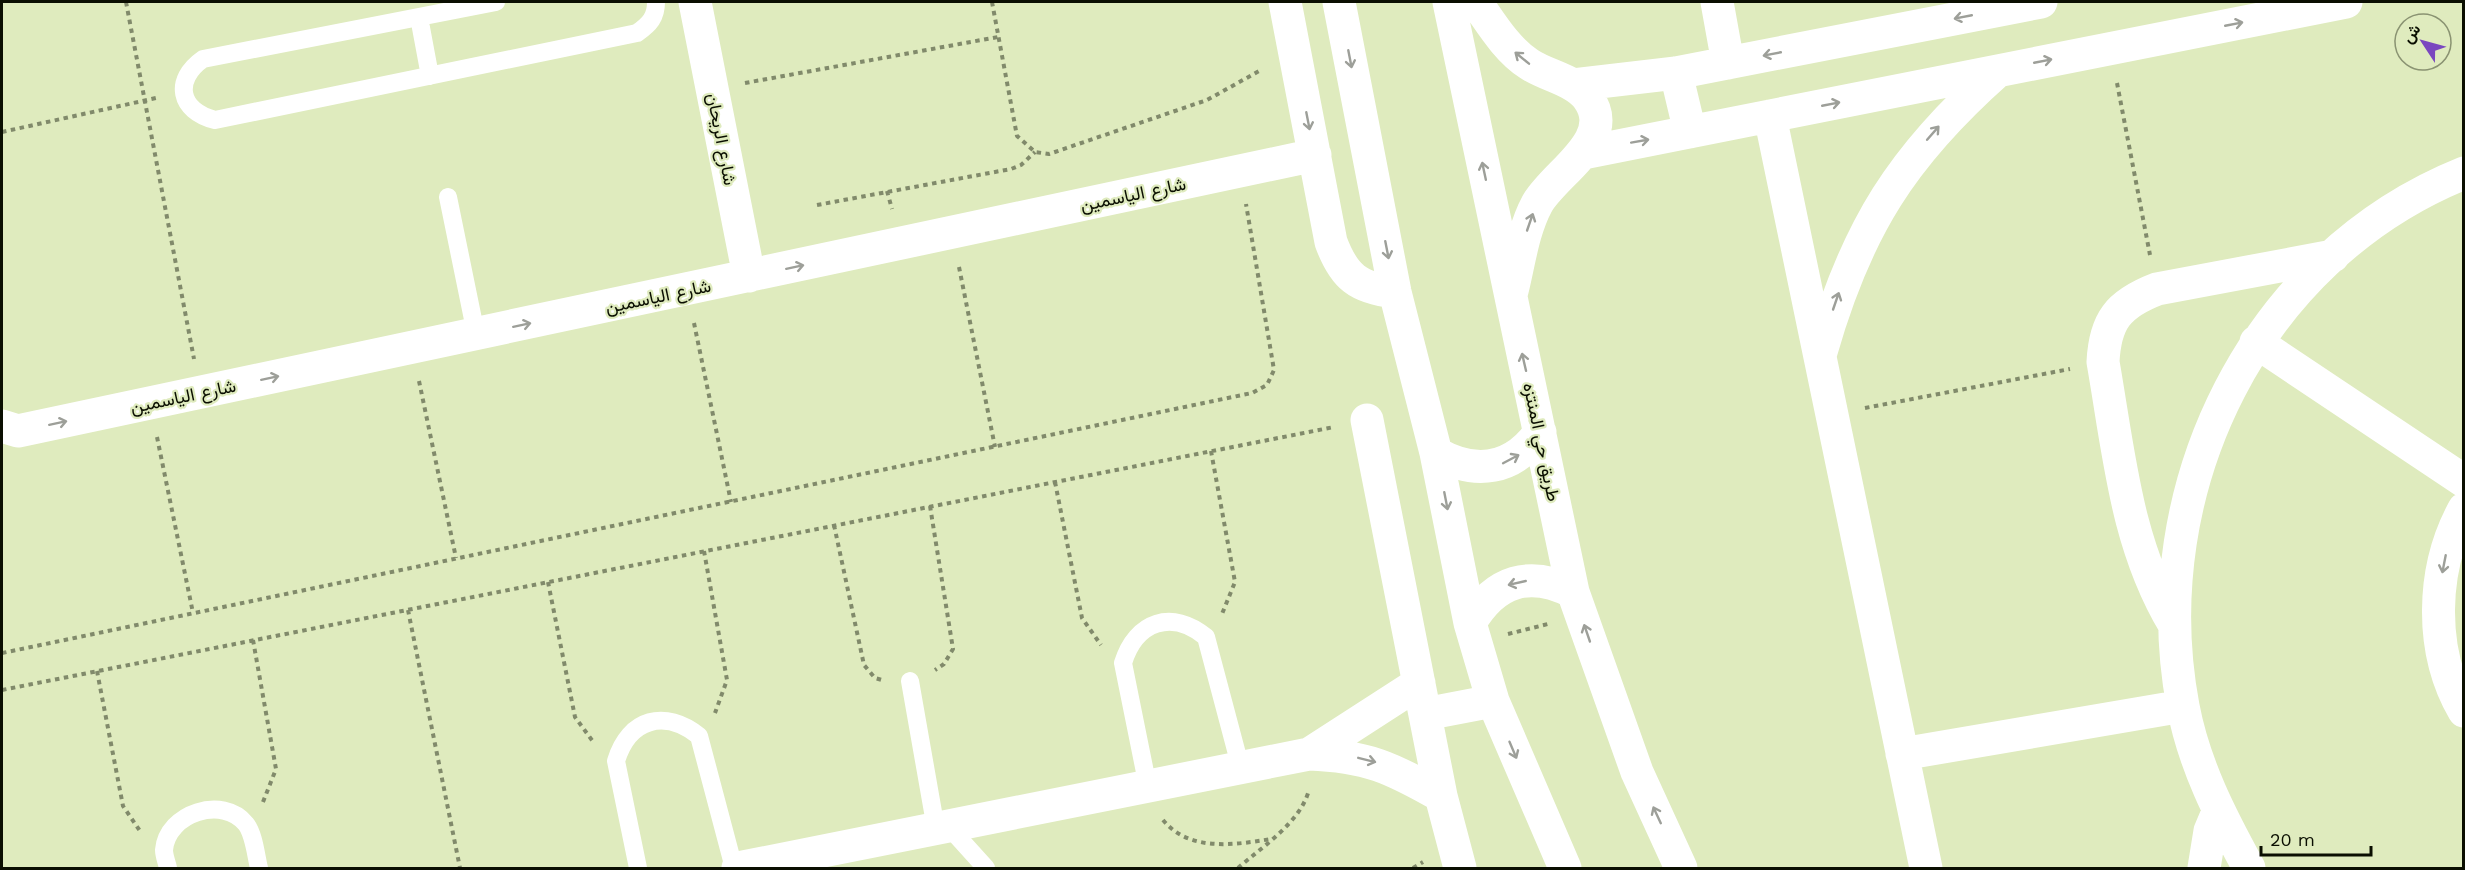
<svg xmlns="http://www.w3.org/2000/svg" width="2465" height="870" viewBox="0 0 2465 870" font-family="'Work Sans',Vazirmatn,sans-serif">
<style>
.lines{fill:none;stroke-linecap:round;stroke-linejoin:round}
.path{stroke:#818a6b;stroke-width:4;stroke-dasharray:4.5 4.5;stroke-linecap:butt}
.lane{stroke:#fff;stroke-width:18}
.street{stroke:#fff;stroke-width:33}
.oneway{stroke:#9d9f99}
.labels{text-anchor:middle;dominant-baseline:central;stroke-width:4.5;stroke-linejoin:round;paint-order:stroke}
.street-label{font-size:18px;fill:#0a0e01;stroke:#dfebbe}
</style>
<rect width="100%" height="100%" fill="#dfebbe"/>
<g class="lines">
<!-- path -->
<path class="path" d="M 126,2 L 194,359
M 992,2 L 1017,136 L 1035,152 L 1049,154 L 1207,100 L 1261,70
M 745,83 L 998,37
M 2117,83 L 2150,255
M 2,132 L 156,98
M 887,191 L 892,209
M 817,205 L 1011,169 L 1021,165 L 1035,152
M 959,267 L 995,447
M 694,323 L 731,502
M 419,381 L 456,558
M 1865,408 L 2070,369
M 157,437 L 193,613
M 1211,451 L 1235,582 L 1222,614
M 1055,482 L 1082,618 L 1101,645
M 930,506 L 953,649 L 944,664 L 935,670
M 834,525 L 864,665 L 875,678 L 882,680
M 704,551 L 727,680 L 715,713
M 548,582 L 575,717 L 594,743
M 408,610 L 460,868
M 1508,634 L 1548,624
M 253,640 L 276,769 L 263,802
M 2,653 L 1252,393 L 1267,385 L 1274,370 L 1246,204
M 97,671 L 123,806 L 140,831
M 2,690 L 1334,427
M 1163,820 C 1189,852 1234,845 1271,839
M 1238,868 C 1263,846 1300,823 1309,790
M 1413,868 L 1423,862"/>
<!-- lane -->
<path class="lane" d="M 496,2 L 203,59 C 173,80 179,111 215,120 L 637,33 C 650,24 656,17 656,2
M 419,17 L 430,76
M 448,197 L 476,334
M 910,681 L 936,829
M 1148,787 L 1123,663 C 1136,621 1172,609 1206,637 L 1241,769
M 948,826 L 986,868
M 168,868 C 167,863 164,856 164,850 C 167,813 223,795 246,824 C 254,834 256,856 259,868
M 638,868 L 616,761 C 629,718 665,709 699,736 L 734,868"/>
<!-- street -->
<path class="street" d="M 695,2 L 749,276
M 1285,2 L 1331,242 C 1344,277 1358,288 1395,292
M 1339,2 L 1395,292 L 1436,453 L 1470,623 L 1493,701 L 1565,868
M 1449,2 L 1573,592 L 1637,772 L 1681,868
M 1476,2 C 1491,23 1506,49 1529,64 C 1547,76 1575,80 1588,98 C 1618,140 1554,173 1537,204 C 1523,230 1519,263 1512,291
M 1717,2 L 1728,63
M 1676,73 L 1690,132
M 1573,85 L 1676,73 L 2041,2
M 1770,116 L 1926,868
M 1583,153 L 2346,2
M 2256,342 L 2464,481
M 1821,352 C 1856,229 1902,156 1998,71
M 1367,420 L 1441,796 L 1460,868
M 2,426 L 18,431 L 1315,155
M 1436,453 C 1476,476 1513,470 1540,432
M 2464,509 C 2431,569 2429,651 2464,711
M 1470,623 C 1495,580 1530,570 1573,592
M 2174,624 C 2126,544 2119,453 2103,362 C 2105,321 2118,304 2157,289 L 2333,256
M 1425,714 L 1493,701
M 1309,754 L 1419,683
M 1902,754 L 2183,706
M 738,868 L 1309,754 C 1367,756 1392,768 1441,796
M 2204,868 L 2210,831 L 2218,812
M 2249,868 C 2221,817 2194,765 2183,706 C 2142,489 2255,257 2464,173"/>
</g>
<!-- one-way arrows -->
<defs><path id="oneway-shaft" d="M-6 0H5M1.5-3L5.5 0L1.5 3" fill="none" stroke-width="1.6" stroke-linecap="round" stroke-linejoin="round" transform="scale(1.5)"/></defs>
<g class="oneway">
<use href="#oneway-shaft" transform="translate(1963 17) rotate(169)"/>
<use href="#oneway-shaft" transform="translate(2234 24) rotate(-11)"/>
<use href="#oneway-shaft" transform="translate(1772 54) rotate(169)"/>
<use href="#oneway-shaft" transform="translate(1522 58) rotate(-141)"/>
<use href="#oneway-shaft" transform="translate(1350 59) rotate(79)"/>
<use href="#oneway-shaft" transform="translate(2043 61) rotate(-11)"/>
<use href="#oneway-shaft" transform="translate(1831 104) rotate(-11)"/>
<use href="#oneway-shaft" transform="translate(1308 121) rotate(79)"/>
<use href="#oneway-shaft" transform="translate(1933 133) rotate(-49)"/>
<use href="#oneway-shaft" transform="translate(1640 141) rotate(-10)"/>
<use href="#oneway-shaft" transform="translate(1484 171) rotate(-102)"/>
<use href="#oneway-shaft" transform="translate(1530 222) rotate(-71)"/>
<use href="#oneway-shaft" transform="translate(1387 250) rotate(79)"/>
<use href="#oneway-shaft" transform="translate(795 267) rotate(-12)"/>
<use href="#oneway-shaft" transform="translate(1836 301) rotate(-71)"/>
<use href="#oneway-shaft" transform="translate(522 325) rotate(-12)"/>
<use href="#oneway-shaft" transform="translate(1524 362) rotate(-103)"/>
<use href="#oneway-shaft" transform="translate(270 378) rotate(-12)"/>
<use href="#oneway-shaft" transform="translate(58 423) rotate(-12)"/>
<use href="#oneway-shaft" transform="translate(1511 459) rotate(-28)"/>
<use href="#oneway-shaft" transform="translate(1446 501) rotate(79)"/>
<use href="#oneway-shaft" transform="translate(2444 564) rotate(101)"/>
<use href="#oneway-shaft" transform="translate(1517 583) rotate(167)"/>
<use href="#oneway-shaft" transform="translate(1587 633) rotate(-109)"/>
<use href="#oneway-shaft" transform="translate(1513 750) rotate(67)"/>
<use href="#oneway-shaft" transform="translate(1367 760) rotate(14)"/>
<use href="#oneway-shaft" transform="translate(1657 815) rotate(-115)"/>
</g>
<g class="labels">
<!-- street labels -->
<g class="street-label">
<text transform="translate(722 139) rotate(79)">شارع الريحان</text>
<text transform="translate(1133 194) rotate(-12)">شارع الياسمين</text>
<text transform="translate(658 296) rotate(-12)">شارع الياسمين</text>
<text transform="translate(183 396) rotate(-12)">شارع الياسمين</text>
<text transform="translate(1542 442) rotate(78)">طريق حي المنتزه</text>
</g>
</g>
<!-- border -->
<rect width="2465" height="870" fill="none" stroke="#0a0e01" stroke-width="6"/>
<!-- north arrow -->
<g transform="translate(2423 42) rotate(306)"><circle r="28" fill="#dfebbe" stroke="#8a9372" stroke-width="1.5"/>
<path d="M0-4.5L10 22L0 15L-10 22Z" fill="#7a47bf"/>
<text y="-9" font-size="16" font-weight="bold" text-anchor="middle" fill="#0a0e01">ش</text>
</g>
<!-- scale -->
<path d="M2261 846v9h110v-9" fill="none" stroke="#0a0e01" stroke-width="3"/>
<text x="2270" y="846" font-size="18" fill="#0a0e01" stroke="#dfebbe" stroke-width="4.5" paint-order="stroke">20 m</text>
</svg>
